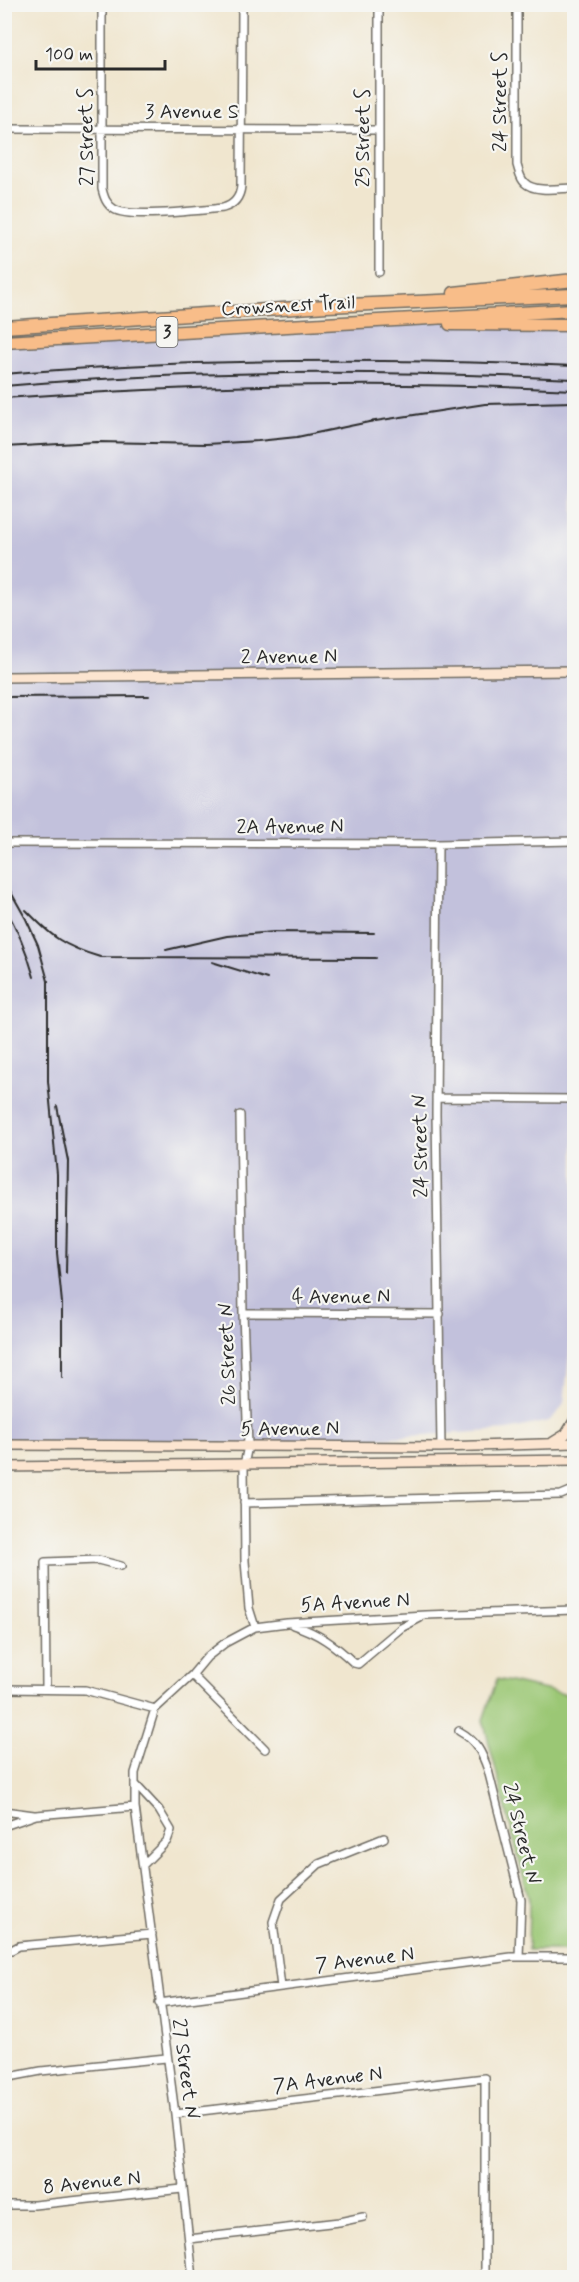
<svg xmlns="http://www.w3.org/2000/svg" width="579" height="2282" viewBox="0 0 579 2282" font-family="Mynerve,sans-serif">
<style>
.industrial{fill:#c2c1dc}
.green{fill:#9bc774;stroke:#637950;stroke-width:1.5}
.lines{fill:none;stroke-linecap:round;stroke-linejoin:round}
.street-casing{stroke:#706c64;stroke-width:10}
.secondary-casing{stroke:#706c64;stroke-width:12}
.highway-casing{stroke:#706c64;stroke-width:15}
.street{stroke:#fff;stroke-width:7}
.secondary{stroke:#fce5d0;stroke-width:9}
.highway{stroke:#f8bd89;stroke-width:12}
.rail{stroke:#2b2b2b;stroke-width:2}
.labels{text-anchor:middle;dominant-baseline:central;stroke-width:4.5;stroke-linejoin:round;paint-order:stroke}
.shield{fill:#f6f6f2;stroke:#686867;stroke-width:1.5}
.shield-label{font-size:18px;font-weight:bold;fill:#2b2b2b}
.street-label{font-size:20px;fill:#2b2b2b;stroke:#f6f6f2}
</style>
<rect width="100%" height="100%" fill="#f6f6f2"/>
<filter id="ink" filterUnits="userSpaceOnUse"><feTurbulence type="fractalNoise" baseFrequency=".0167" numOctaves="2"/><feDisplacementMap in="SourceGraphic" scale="12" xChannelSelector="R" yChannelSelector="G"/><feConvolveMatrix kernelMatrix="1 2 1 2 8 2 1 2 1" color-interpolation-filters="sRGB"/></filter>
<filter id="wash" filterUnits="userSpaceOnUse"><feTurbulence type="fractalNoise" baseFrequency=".008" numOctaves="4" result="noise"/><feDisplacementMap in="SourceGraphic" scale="24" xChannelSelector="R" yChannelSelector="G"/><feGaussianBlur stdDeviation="1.35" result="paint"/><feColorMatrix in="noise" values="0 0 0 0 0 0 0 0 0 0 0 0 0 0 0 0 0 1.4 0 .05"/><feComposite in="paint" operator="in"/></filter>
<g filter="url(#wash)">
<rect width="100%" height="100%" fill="#f0e6cf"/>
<!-- industrial -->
<path class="industrial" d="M 574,313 L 574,1312 L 564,1403 L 560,1410 L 549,1421 L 508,1430 L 274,1444 L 5,1446 L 5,342 Z"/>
<!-- green -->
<path class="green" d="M 497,1679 L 564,1694 L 574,1694 L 574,1950 L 528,1950 L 529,1899 L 483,1720 Z"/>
</g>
<g filter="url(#ink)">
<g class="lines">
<defs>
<path id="street" d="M 102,4 L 102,189 C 104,197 106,204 114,209 C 129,219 202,210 223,208 C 234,205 240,197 241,186 L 242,4
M 379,4 L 379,272
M 517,4 L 517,165 C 519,171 520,179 525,183 C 535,193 561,188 574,188
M 4,129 L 379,130
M 4,843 L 438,844 L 574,841
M 438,844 L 436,1114 L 441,1447
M 436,1098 L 574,1099
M 240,1115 L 243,1313 L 248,1446 L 244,1465 L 245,1561 L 249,1608 L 255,1627
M 243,1313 L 440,1314
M 244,1503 L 561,1495 L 573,1490 L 574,1488
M 293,1625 C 318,1633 335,1645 354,1663 L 358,1664 L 401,1628 L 420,1618
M 192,1675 L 265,1749
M 4,1689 L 85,1690 L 155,1709
M 46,1689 L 45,1562 L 98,1560 L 121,1566
M 155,1709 L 135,1773 L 135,1807 L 175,2114 L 193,2278
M 155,1709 L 192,1675 L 207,1657 L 225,1643 L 255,1627 L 287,1623 L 425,1615 L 574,1610
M 459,1731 C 477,1741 482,1753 488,1770 L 521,1900 L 519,1957
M 135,1784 L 159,1810 L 171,1830 L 167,1841 L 143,1865
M 4,1811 L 34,1815
M 4,1826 L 36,1815 L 135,1807
M 4,1954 L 19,1946 L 152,1934
M 281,1987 L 273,1922 L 281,1899 L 319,1864 L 384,1838
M 159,2003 L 511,1957 L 574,1957
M 4,2078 L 41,2071 L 166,2058
M 175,2114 L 485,2078 L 485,2278
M 4,2205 L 34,2205 L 182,2189
M 189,2239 L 339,2222 L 363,2217"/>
<path id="secondary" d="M 4,677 L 574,671
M 553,1442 L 566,1434 L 574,1421
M 4,1445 L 441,1447 L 574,1443
M 4,1467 L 574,1460"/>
<path id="highway" d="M 454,293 L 574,280
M 450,324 L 574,325
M 4,327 L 327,306 L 574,295
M 4,342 L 574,310"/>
</defs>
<!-- street casing -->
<use href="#street" class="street-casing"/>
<!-- secondary casing -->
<use href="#secondary" class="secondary-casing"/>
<!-- highway casing -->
<use href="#highway" class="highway-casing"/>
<!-- street -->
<use href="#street" class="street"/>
<!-- secondary -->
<use href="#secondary" class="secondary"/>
<!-- highway -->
<use href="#highway" class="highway"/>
<!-- rail -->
<path class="rail" d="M 4,374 C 194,358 385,358 574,366
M 4,386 C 193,369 385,370 574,379
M 4,398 C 194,385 385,380 574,390
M 4,447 L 96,442 L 206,444 L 258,441 L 297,437 L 369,422 L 485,404 L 574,402
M 4,697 L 149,696
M 4,880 L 26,919 L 38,945 L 48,981 L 48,1081 L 57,1174 L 57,1253 L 62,1303 L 62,1377
M 4,907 C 18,929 27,952 34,977
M 26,910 C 52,937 63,946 100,957 L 376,958
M 166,950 L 227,936 L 274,932 L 374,933
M 212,962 L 267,979
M 57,1106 L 68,1161 L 66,1273"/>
</g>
</g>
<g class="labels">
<!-- shield labels -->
<rect class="shield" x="156.5" y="317" width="21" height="30" rx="4.5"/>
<g class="shield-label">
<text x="167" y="332">3</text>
</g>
<!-- street labels -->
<g class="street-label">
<text transform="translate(500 102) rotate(-90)">24 Street S</text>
<text x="192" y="112">3 Avenue S</text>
<text transform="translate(87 137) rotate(-91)">27 Street S</text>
<text transform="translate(363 138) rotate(-90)">25 Street S</text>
<text transform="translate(288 306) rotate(-3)">Crowsnest Trail</text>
<text x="289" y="657">2 Avenue N</text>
<text x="290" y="827">2A Avenue N</text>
<text transform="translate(421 1146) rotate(-91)">24 Street N</text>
<text x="341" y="1297">4 Avenue N</text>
<text transform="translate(228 1354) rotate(-92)">26 Street N</text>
<text x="290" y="1429">5 Avenue N</text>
<text transform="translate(355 1603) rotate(-3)">5A Avenue N</text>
<text transform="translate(521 1834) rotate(76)">24 Street N</text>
<text transform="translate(365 1960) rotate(-7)">7 Avenue N</text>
<text transform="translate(185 2069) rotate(82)">27 Street N</text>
<text transform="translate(328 2080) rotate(-7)">7A Avenue N</text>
<text transform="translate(92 2183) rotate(-6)">8 Avenue N</text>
</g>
</g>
<!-- margin -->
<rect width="579" height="2282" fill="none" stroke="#f6f6f2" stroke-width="24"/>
<!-- scale -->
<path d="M36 60v9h129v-9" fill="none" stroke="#2b2b2b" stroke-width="3"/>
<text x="45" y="60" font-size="18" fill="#2b2b2b" stroke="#f6f6f2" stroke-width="4.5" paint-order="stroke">100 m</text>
</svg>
